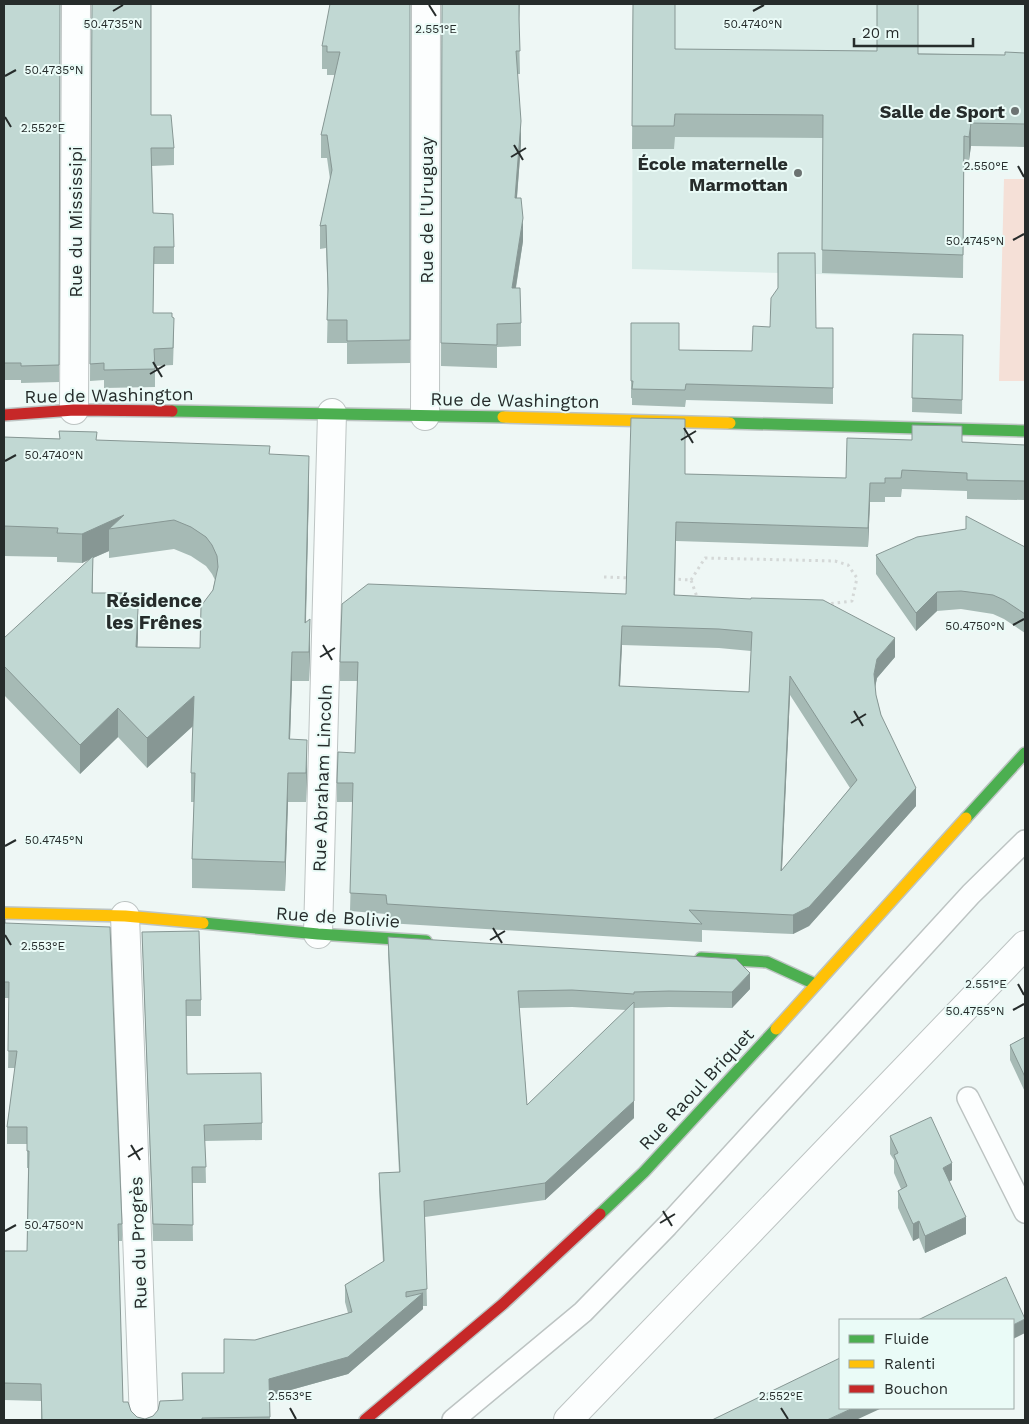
<svg xmlns="http://www.w3.org/2000/svg" width="1029" height="1424" viewBox="0 0 1029 1424" font-family="'Work Sans',sans-serif">
<style>
.built{fill:#daece8}
.green{fill:#f5e0d7}
.lines{fill:none;stroke-linecap:round;stroke-linejoin:round}
.lane-casing{stroke:#bdc4c3;stroke-width:24}
.street-casing{stroke:#bdc4c3;stroke-width:30}
.fast-casing{stroke:#bdc4c3;stroke-width:14}
.slow-casing{stroke:#bdc4c3;stroke-width:14}
.jam-casing{stroke:#bdc4c3;stroke-width:14}
.path{stroke:#d4d8d7;stroke-width:3;stroke-dasharray:2.5 4;stroke-linecap:butt}
.lane{stroke:#fcfefe;stroke-width:21}
.street{stroke:#fcfefe;stroke-width:28}
.fast{stroke:#4caf50;stroke-width:11}
.slow{stroke:#ffc107;stroke-width:11}
.jam{stroke:#c62828;stroke-width:11}
.wall{fill:#a6bab5;fill-rule:evenodd}
.shaded-wall{fill:#879794}
.building{fill:#c1d8d3;stroke:#879794;fill-rule:evenodd}
.ticks{fill:none;stroke:#262c2b;stroke-width:2}
.poi-dot{fill:#6c7372;stroke:#eafbf7;stroke-width:2}
.labels{text-anchor:middle;dominant-baseline:central;stroke-width:4;stroke-linejoin:round;paint-order:stroke}
.poi-label{font-size:18px;font-weight:bold;fill:#262c2b;stroke:#eafbf7;text-anchor:end}
.street-label{font-size:18px;fill:#262c2b;stroke:#eafbf7}
.neighbourhood-label{font-size:19px;font-weight:bold;fill:#262c2b;stroke:#eafbf7}
.ticks-label{font-size:12px;text-anchor:middle;fill:#262c2b;stroke:#eafbf7;stroke-width:4;stroke-linejoin:round;paint-order:stroke}
</style>
<rect width="100%" height="100%" fill="#eef7f5"/>
<!-- built -->
<path class="built" d="M 633,4 L 1025,4 L 1025,76 L 964,77 L 963,278 L 632,269 Z"/>
<!-- green -->
<path class="green" d="M 1004,179 L 1025,179 L 1025,381 L 999,381 Z"/>
<g class="lines">
<defs>
<path id="lane" d="M 968,1098 L 1025,1212
M 453,1420 L 583,1312 L 667,1226 L 971,894 L 1025,841"/>
<path id="street" d="M 74,410 L 76,4
M 425,416 L 426,4
M 125,916 L 144,1420
M 318,934 L 332,413
M 568,1420 L 1025,945"/>
<path id="fast" d="M 172,411 L 503,417
M 730,423 L 1025,431
M 966,818 L 1025,753
M 203,923 L 318,934 L 426,941
M 701,958 L 767,962 L 815,984
M 600,1214 L 644,1172 L 776,1029"/>
<path id="slow" d="M 503,417 L 730,423
M 4,913 L 125,916 L 203,923
M 776,1029 L 966,818"/>
<path id="jam" d="M 4,415 L 74,410 L 172,411
M 365,1420 L 503,1304 L 600,1214"/>
</defs>
<!-- lane casing -->
<use href="#lane" class="lane-casing"/>
<!-- street casing -->
<use href="#street" class="street-casing"/>
<!-- fast casing -->
<use href="#fast" class="fast-casing"/>
<!-- slow casing -->
<use href="#slow" class="slow-casing"/>
<!-- jam casing -->
<use href="#jam" class="jam-casing"/>
<!-- path -->
<path class="path" d="M 604,577 L 631,578
M 672,579 L 691,580 L 697,597 L 699,597
M 691,580 L 705,558 L 835,561 L 848,565 L 857,578 L 852,601 L 827,604"/>
<!-- lane -->
<use href="#lane" class="lane"/>
<!-- street -->
<use href="#street" class="street"/>
<!-- fast -->
<use href="#fast" class="fast"/>
<!-- slow -->
<use href="#slow" class="slow"/>
<!-- jam -->
<use href="#jam" class="jam"/>
</g>
<!-- wall -->
<path class="wall" d="M 4,4 L 60,4 L 59,382 L 21,383 L 21,380 L 4,380 Z
M 92,4 L 151,115 L 174,148 L 174,165 L 152,166 L 153,213 L 174,247 L 174,264 L 154,264 L 153,313 L 172,317 L 174,335 L 173,365 L 155,366 L 155,387 L 104,388 L 104,380 L 90,381 Z
M 410,4 L 410,363 L 347,364 L 347,343 L 327,343 L 328,300 L 326,248 L 320,249 L 320,226 L 330,179 L 327,158 L 321,158 L 321,135 L 335,75 L 327,75 L 327,69 L 322,69 L 322,46 Z
M 442,4 L 520,4 L 519,28 L 520,74 L 517,74 L 521,144 L 517,198 L 523,241 L 516,288 L 521,323 L 521,346 L 497,347 L 497,368 L 441,366 Z
M 633,4 L 675,49 L 1005,55 L 1025,53 L 1025,147 L 971,146 L 969,160 L 964,159 L 963,278 L 822,273 L 823,138 L 675,137 L 674,149 L 632,149 Z
M 631,323 L 679,350 L 752,351 L 816,328 L 833,328 L 833,404 L 686,400 L 685,407 L 632,405 L 632,398 L 631,398 Z
M 913,334 L 963,335 L 962,414 L 912,412 Z
M 4,437 L 97,440 L 270,454 L 309,485 L 306,623 L 310,648 L 309,681 L 292,681 L 290,739 L 307,769 L 306,802 L 288,802 L 285,891 L 192,888 L 192,859 L 194,802 L 191,802 L 191,773 L 193,726 L 147,768 L 118,737 L 80,774 L 4,695 L 4,666 L 90,559 L 82,563 L 57,562 L 57,557 L 4,556 ZM 174,549 L 191,556 L 206,566 L 212,574 L 215,580 L 200,648 L 137,647 L 138,638 L 93,593 L 93,558 L 109,551 L 109,558 Z
M 962,442 L 1025,445 L 1025,500 L 967,499 L 967,491 L 902,489 L 901,497 L 885,497 L 885,502 L 870,502 L 868,547 L 676,541 L 675,595 L 895,657 L 877,678 L 875,687 L 876,695 L 881,715 L 916,806 L 809,926 L 793,934 L 702,930 L 702,942 L 387,923 L 386,914 L 350,911 L 353,802 L 337,802 L 337,783 L 355,753 L 358,681 L 340,681 L 340,662 L 626,594 L 685,474 L 846,478 ZM 622,645 L 719,648 L 751,651 L 749,692 L 620,686 ZM 790,695 L 850,788 L 782,870 Z
M 1025,547 L 1025,633 L 1004,619 L 993,614 L 961,609 L 937,611 L 916,631 L 876,574 L 876,555 Z
M 4,919 L 122,1224 L 122,1241 L 118,1241 L 123,1402 L 131,1411 L 137,1417 L 145,1419 L 153,1416 L 183,1400 L 182,1373 L 224,1373 L 255,1340 L 348,1313 L 345,1302 L 345,1285 L 383,1262 L 379,1190 L 379,1173 L 399,1172 L 388,954 L 388,937 L 750,989 L 732,1008 L 669,1007 L 634,1008 L 634,1118 L 545,1200 L 425,1217 L 427,1306 L 423,1306 L 423,1309 L 348,1374 L 269,1396 L 270,1420 L 41,1420 L 41,1401 L 4,1400 L 4,1251 L 27,1251 L 28,1168 L 27,1168 L 27,1144 L 7,1144 L 7,1127 L 15,1068 L 8,1068 L 9,998 L 4,998 ZM 572,1007 L 626,1010 L 527,1105 L 519,1008 Z
M 142,932 L 201,1000 L 201,1016 L 186,1016 L 187,1074 L 262,1123 L 262,1140 L 205,1141 L 206,1183 L 192,1183 L 193,1241 L 153,1241 Z
M 1025,1037 L 1025,1092 L 1010,1060 L 1010,1045 Z
M 890,1136 L 952,1180 L 949,1182 L 966,1234 L 925,1253 L 919,1238 L 913,1241 L 898,1208 L 898,1191 L 901,1189 L 894,1173 L 894,1160 L 890,1154 Z"/>
<!-- shaded-wall -->
<path class="shaded-wall" d="M 521,121 L 521,144 L 515,221 L 515,198 Z
M 971,123 L 971,146 L 969,160 L 969,137 Z
M 523,218 L 523,241 L 512,311 L 512,288 Z
M 309,456 L 309,485 L 305,652 L 305,623 Z
M 870,483 L 870,502 L 868,547 L 868,528 Z
M 124,515 L 109,529 L 109,551 L 93,558 L 92,622 L 93,558 L 82,563 L 82,534 Z
M 937,592 L 937,611 L 916,631 L 916,613 Z
M 138,609 L 138,638 L 136,676 L 136,647 Z
M 310,619 L 310,648 L 309,681 L 309,652 Z
M 622,626 L 622,645 L 619,705 L 619,686 Z
M 895,638 L 895,657 L 877,678 L 874,693 L 874,674 L 877,659 Z
M 292,652 L 292,681 L 289,768 L 289,739 Z
M 790,676 L 790,695 L 781,889 L 781,871 Z
M 194,696 L 194,725 L 147,768 L 147,738 Z
M 118,708 L 118,737 L 80,774 L 80,745 Z
M 307,740 L 307,769 L 306,802 L 306,773 Z
M 288,773 L 288,802 L 285,891 L 285,862 Z
M 916,788 L 916,806 L 809,926 L 793,934 L 793,915 Z
M 750,973 L 750,989 L 732,1008 L 732,992 Z
M 634,1101 L 634,1118 L 545,1200 L 545,1183 Z
M 952,1163 L 952,1180 L 943,1185 L 943,1168 Z
M 966,1217 L 966,1234 L 925,1253 L 925,1236 Z
M 919,1221 L 919,1238 L 913,1241 L 913,1224 Z
M 423,1293 L 423,1309 L 348,1374 L 269,1396 L 269,1379 Z
M 1025,1319 L 1025,1333 L 1013,1339 L 1013,1345 L 1013,1325 Z
M 853,1408 L 882,1408 L 856,1420 L 827,1420 Z"/>
<!-- building -->
<path class="building" d="M 4,4 L 60,4 L 59,365 L 21,366 L 21,363 L 4,363 Z
M 92,4 L 151,4 L 151,115 L 171,115 L 174,148 L 151,148 L 153,213 L 173,214 L 174,247 L 154,247 L 153,313 L 172,313 L 172,317 L 174,318 L 173,348 L 154,349 L 155,369 L 104,370 L 104,363 L 90,364 Z
M 330,4 L 410,4 L 410,340 L 347,341 L 347,320 L 327,320 L 328,289 L 326,225 L 320,226 L 332,170 L 327,135 L 321,135 L 340,52 L 327,52 L 327,46 L 322,46 Z
M 442,4 L 519,4 L 519,19 L 520,51 L 516,51 L 521,121 L 515,198 L 521,198 L 523,218 L 512,288 L 520,288 L 521,323 L 497,324 L 497,345 L 441,343 Z
M 633,4 L 675,4 L 675,49 L 877,51 L 877,4 L 918,4 L 918,54 L 1005,55 L 1005,52 L 1025,53 L 1025,124 L 971,123 L 969,137 L 964,136 L 963,255 L 822,250 L 823,115 L 675,114 L 674,126 L 632,126 Z
M 778,253 L 815,253 L 816,328 L 833,328 L 833,388 L 686,384 L 685,390 L 632,389 L 633,381 L 631,381 L 631,323 L 679,323 L 679,350 L 752,351 L 753,326 L 770,327 L 771,298 L 778,288 Z
M 913,334 L 963,335 L 962,400 L 912,398 Z
M 631,418 L 685,419 L 685,474 L 846,478 L 847,438 L 912,440 L 912,425 L 962,426 L 962,442 L 1025,445 L 1025,481 L 967,480 L 967,473 L 902,470 L 901,478 L 885,478 L 885,483 L 870,483 L 868,528 L 676,522 L 674,595 L 751,599 L 751,598 L 823,600 L 895,638 L 877,659 L 874,674 L 876,695 L 881,715 L 916,788 L 809,907 L 793,915 L 689,910 L 702,924 L 387,904 L 386,895 L 350,893 L 353,783 L 337,783 L 338,752 L 355,753 L 358,662 L 340,662 L 342,604 L 368,584 L 626,594 ZM 622,626 L 719,629 L 752,632 L 749,692 L 619,686 ZM 790,676 L 857,780 L 781,871 Z
M 59,431 L 97,432 L 96,440 L 270,446 L 269,454 L 309,456 L 305,623 L 310,619 L 309,652 L 292,652 L 289,739 L 307,740 L 306,773 L 288,773 L 285,862 L 192,859 L 195,773 L 191,773 L 194,696 L 147,738 L 118,708 L 80,745 L 4,666 L 4,638 L 93,556 L 92,593 L 125,593 L 138,609 L 136,647 L 200,648 L 201,606 L 213,590 L 218,567 L 217,556 L 212,545 L 206,537 L 191,527 L 174,520 L 109,529 L 124,515 L 82,534 L 57,533 L 58,528 L 4,526 L 4,437 L 60,439 Z
M 966,516 L 1025,547 L 1025,614 L 1004,600 L 993,595 L 961,591 L 937,592 L 916,613 L 876,555 L 917,537 L 966,529 Z
M 4,919 L 5,919 L 5,923 L 110,927 L 122,1224 L 118,1224 L 123,1402 L 128,1402 L 131,1411 L 137,1417 L 145,1419 L 153,1416 L 158,1410 L 160,1401 L 183,1400 L 182,1373 L 224,1373 L 224,1339 L 255,1340 L 352,1312 L 345,1285 L 384,1261 L 379,1173 L 400,1172 L 388,937 L 736,959 L 750,973 L 732,992 L 669,991 L 634,992 L 634,994 L 572,990 L 518,991 L 527,1105 L 634,1002 L 634,1101 L 545,1183 L 424,1201 L 427,1289 L 406,1292 L 406,1297 L 423,1293 L 348,1357 L 269,1379 L 270,1417 L 202,1418 L 202,1420 L 42,1420 L 41,1384 L 4,1383 L 4,1251 L 27,1251 L 29,1151 L 27,1151 L 27,1127 L 7,1127 L 17,1051 L 8,1051 L 9,982 L 4,982 Z
M 199,931 L 201,1000 L 186,1000 L 187,1074 L 261,1073 L 262,1123 L 204,1125 L 206,1167 L 192,1167 L 193,1225 L 153,1224 L 142,932 Z
M 1025,1037 L 1025,1077 L 1010,1045 Z
M 931,1117 L 952,1163 L 943,1168 L 966,1217 L 925,1236 L 919,1221 L 913,1224 L 898,1191 L 907,1186 L 894,1155 L 898,1153 L 890,1136 Z
M 1006,1277 L 1025,1319 L 1013,1325 L 1013,1320 L 918,1320 Z
M 840,1358 L 840,1408 L 853,1408 L 827,1420 L 712,1420 Z"/>
<!-- ticks -->
<path class="ticks" d="M 429,5 L 436,16M 113,11 L 123,5M 753,11 L 764,5M 5,76 L 16,70M 5,117 L 11,127M 514,145 L 523,160M 511,157 L 526,148M 1018,166 L 1024,177M 1013,240 L 1024,234M 153,362 L 162,377M 150,374 L 165,365M 684,428 L 693,443M 681,440 L 696,431M 5,461 L 16,455M 1013,625 L 1024,619M 323,645 L 332,660M 320,657 L 335,648M 854,711 L 863,726M 851,723 L 866,714M 5,846 L 16,840M 493,928 L 502,943M 5,935 L 11,945M 490,940 L 505,931M 1018,984 L 1024,995M 1013,1010 L 1024,1004M 131,1145 L 140,1160M 128,1157 L 143,1148M 663,1211 L 672,1226M 660,1223 L 675,1214M 5,1231 L 16,1225M 290,1408 L 296,1419M 781,1408 L 788,1419"/>
<!-- markers -->
<g class="poi-dot">
<circle cx="1015" cy="111" r="5"/>
<circle cx="798" cy="173" r="5"/>
</g>
<g class="labels">
<!-- poi labels -->
<g class="poi-label">
<text x="1005" y="111">Salle de Sport</text>
<text x="788" y="163">École maternelle<tspan x="788" dy="21">Marmottan</tspan></text>
</g>
<!-- street labels -->
<g class="street-label">
<text transform="translate(426 210) rotate(-90)">Rue de l'Uruguay</text>
<text transform="translate(75 222) rotate(-90)">Rue du Mississipi</text>
<text transform="translate(109 395) rotate(-1)">Rue de Washington</text>
<text transform="translate(515 400) rotate(1)">Rue de Washington</text>
<text transform="translate(322 778) rotate(-88)">Rue Abraham Lincoln</text>
<text transform="translate(338 917) rotate(4)">Rue de Bolivie</text>
<text transform="translate(696 1089) rotate(-47)">Rue Raoul Briquet</text>
<text transform="translate(138 1243) rotate(-92)">Rue du Progrès</text>
</g>
<!-- neighbourhood labels -->
<g class="neighbourhood-label">
<text x="154" y="600">Résidence<tspan x="154" dy="22">les Frênes</tspan></text>
</g>
</g>
<g class="ticks-label">
<text x="113" y="28">50.4735°N</text>
<text x="753" y="28">50.4740°N</text>
<text x="436" y="33">2.551°E</text>
<text x="54" y="74">50.4735°N</text>
<text x="43" y="132">2.552°E</text>
<text x="986" y="170">2.550°E</text>
<text x="975" y="245">50.4745°N</text>
<text x="54" y="459">50.4740°N</text>
<text x="975" y="630">50.4750°N</text>
<text x="54" y="844">50.4745°N</text>
<text x="43" y="950">2.553°E</text>
<text x="986" y="988">2.551°E</text>
<text x="975" y="1015">50.4755°N</text>
<text x="54" y="1229">50.4750°N</text>
<text x="290" y="1400">2.553°E</text>
<text x="781" y="1400">2.552°E</text>
</g>
<!-- border -->
<rect width="1029" height="1424" fill="none" stroke="#262c2b" stroke-width="10"/>
<!-- legend -->
<rect x="839" y="1319" width="175" height="90" fill="#eafbf7" stroke="#9ca8a5"/>
<rect x="849" y="1335" width="25" height="8" fill="#4caf50" stroke="#9ca8a5"/>
<text x="884" y="1344" font-size="15" fill="#262c2b">Fluide</text>
<rect x="849" y="1360" width="25" height="8" fill="#ffc107" stroke="#9ca8a5"/>
<text x="884" y="1369" font-size="15" fill="#262c2b">Ralenti</text>
<rect x="849" y="1385" width="25" height="8" fill="#c62828" stroke="#9ca8a5"/>
<text x="884" y="1394" font-size="15" fill="#262c2b">Bouchon</text>
<!-- scale -->
<path d="M854 38v8h119v-8" fill="none" stroke="#262c2b" stroke-width="2.5"/>
<text x="862" y="38" font-size="15" fill="#262c2b" stroke="#eafbf7" stroke-width="4" paint-order="stroke">20 m</text>
</svg>
